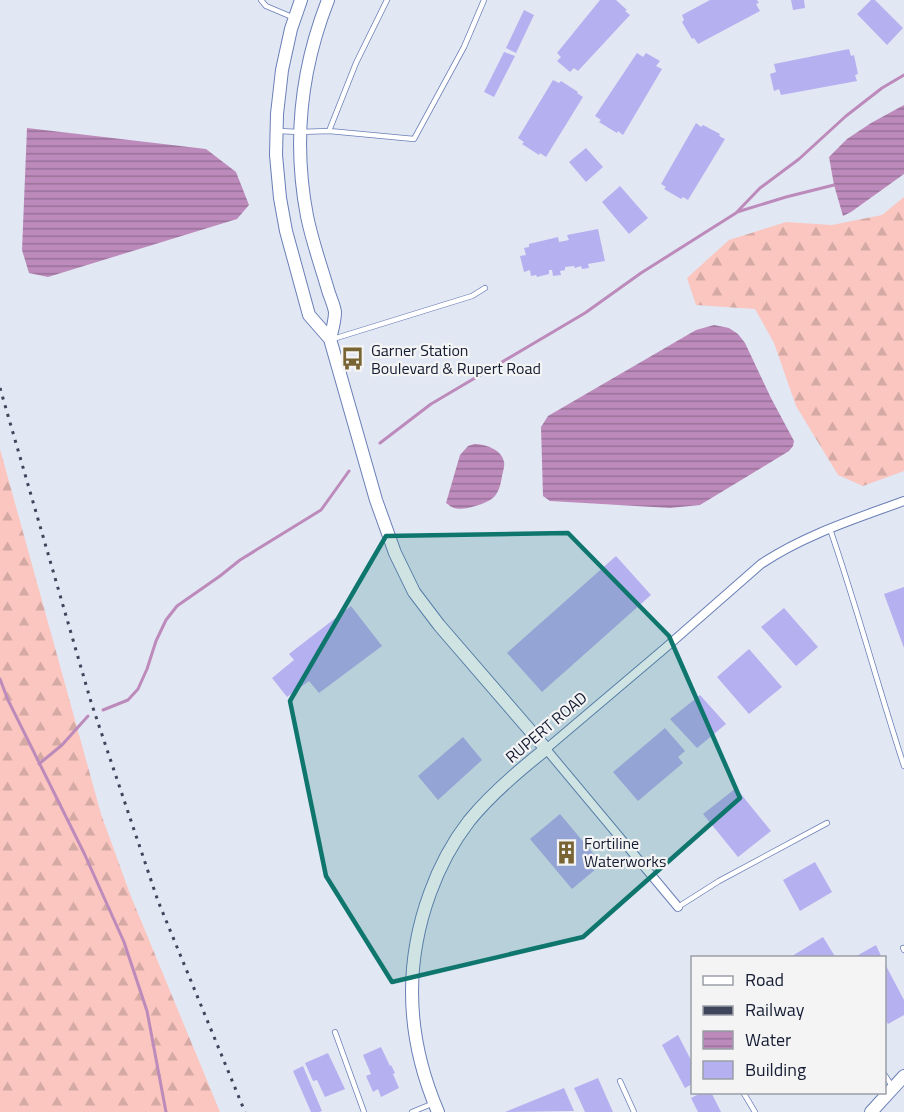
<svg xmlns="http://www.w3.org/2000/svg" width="904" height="1112" viewBox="0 0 904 1112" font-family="'Titillium Web',sans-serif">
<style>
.forest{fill:url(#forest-firs)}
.water{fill:url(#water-rules)}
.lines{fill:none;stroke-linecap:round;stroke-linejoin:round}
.stream{stroke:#bd8bbb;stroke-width:3}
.building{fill:#b5b0ef}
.lane-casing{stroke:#6a7fb7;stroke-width:6}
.street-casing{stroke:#6a7fb7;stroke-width:10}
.secondary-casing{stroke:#6a7fb7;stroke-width:14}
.lane{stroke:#fff;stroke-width:4.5}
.street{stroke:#fff;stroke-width:8}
.secondary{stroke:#fff;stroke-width:12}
.rail{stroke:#3e455a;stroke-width:3;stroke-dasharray:3 6;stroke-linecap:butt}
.marked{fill:#0f766e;fill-opacity:0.2;stroke:#0f766e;stroke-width:4.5;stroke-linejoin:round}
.labels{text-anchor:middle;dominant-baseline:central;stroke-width:4.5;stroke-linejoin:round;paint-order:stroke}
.poi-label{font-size:16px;fill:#151d34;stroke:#f4f4f4;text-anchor:start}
.street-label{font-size:16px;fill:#151d34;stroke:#f4f4f4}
</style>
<defs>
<pattern id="forest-firs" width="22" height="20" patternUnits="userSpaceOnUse" patternTransform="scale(1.5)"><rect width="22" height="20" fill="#fac6bf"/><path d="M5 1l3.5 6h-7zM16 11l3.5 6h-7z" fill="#d5aaa5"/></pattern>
<pattern id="water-rules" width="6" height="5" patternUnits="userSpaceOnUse" patternTransform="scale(1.5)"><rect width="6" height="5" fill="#bd8bbb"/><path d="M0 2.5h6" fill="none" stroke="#987199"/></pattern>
</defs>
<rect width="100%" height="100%" fill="#e2e7f4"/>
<!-- forest -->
<path class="forest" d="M 904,197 L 904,471 L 863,486 L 838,475 L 796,406 L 774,343 L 755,309 L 696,305 L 687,278 L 729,240 L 786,222 L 832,225 L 882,215 Z
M 0,449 L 101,814 L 130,894 L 220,1112 L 0,1112 Z"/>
<!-- water -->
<path class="water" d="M 904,105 L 904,174 L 851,212 L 843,216 L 834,185 L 829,157 L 847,139 L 871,123 Z
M 27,128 L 206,149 L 236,172 L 249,205 L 237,219 L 48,277 L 29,273 L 22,250 Z
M 714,325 L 729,328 L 738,334 L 745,343 L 771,398 L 794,441 L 793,446 L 789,451 L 700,505 L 670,508 L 550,501 L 543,496 L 541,427 L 548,416 L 696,330 Z
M 474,444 C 484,444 502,449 504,462 C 505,465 503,472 502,476 C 501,483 499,492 494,497 C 487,504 463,511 454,508 C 451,507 449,505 446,503 L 460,455 L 468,446 Z"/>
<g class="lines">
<!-- stream -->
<path class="stream" d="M 737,212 L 786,197 L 834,185
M 380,443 L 431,404 L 585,313 L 641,273 L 736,213 L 760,188 L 799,159 L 846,116 L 882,88 L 904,75
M 0,679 L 8,700 L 84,853 L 124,942 L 147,1011 L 166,1112
M 103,710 L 128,700 L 138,689 L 147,669 L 156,641 L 166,620 L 177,606 L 220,576 L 240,560 L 321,510 L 349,471
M 39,764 L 62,745 L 88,716"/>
</g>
<!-- building -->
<path class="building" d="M 600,0 L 616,0 L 627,10 L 625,11 L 630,15 L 578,71 L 574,68 L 570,72 L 557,61 L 561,57 L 557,53 Z
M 710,0 L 757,0 L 759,3 L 756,4 L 760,11 L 698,44 L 694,38 L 692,39 L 682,22 L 684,20 L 682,15 Z
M 791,0 L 804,0 L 805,8 L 793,10 Z
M 871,0 L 875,0 L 903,28 L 887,45 L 857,14 Z
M 524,10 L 534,15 L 516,53 L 506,48 Z
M 849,49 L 851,56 L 854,55 L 858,74 L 855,75 L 857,81 L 781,95 L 779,89 L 774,91 L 770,74 L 776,72 L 774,64 Z
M 504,52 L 515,56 L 494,97 L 484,92 Z
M 637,53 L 643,57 L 646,53 L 660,61 L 656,66 L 662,69 L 623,135 L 618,131 L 617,133 L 599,122 L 601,120 L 595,116 Z
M 553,80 L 559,83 L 561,81 L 578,92 L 577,93 L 583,97 L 546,157 L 540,153 L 539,155 L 522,144 L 524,142 L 518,138 Z
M 696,123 L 701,127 L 703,125 L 720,134 L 719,136 L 725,139 L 688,200 L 683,197 L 681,199 L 664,189 L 666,187 L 661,184 Z
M 586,148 L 603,167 L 586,182 L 569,162 Z
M 620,186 L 648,218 L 629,234 L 602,202 Z
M 598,229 L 605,261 L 588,264 L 589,268 L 582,269 L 581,266 L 575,268 L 574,266 L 565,267 L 565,270 L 560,271 L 561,275 L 553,276 L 552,270 L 549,270 L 549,274 L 537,277 L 536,275 L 531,276 L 530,270 L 524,272 L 520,256 L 526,255 L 524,248 L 529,247 L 529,244 L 558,237 L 559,242 L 569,240 L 567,235 Z
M 616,556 L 651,595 L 542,692 L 507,653 Z
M 904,587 L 904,648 L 884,594 Z
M 351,606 L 382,646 L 319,693 L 309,681 L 287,697 L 272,678 L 294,660 L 289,654 Z
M 784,608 L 818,647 L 796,666 L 761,627 Z
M 749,649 L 782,687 L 749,714 L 717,677 Z
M 700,695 L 726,724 L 697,748 L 670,719 Z
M 665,728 L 685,751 L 678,757 L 683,763 L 638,801 L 613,772 Z
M 463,737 L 482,760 L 438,800 L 418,776 Z
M 736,788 L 771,831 L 738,857 L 703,814 Z
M 560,814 L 602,864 L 572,889 L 530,839 Z
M 815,862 L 832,892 L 800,911 L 783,880 Z
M 823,937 L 836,958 L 789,958 Z
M 876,945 L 882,958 L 853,958 Z
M 884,962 L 904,1000 L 904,1015 L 888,1024 L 884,1018 Z
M 678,1035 L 692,1062 L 692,1084 L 685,1088 L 662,1045 Z
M 381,1047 L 390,1066 L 391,1065 L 395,1073 L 393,1074 L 399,1088 L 381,1097 L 378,1089 L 373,1092 L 366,1076 L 371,1074 L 363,1055 Z
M 328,1053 L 345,1089 L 325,1097 L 317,1080 L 313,1081 L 305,1063 Z
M 303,1066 L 322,1111 L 319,1112 L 311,1112 L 293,1071 Z
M 598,1078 L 613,1112 L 585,1112 L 574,1088 Z
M 564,1088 L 574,1111 L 505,1112 Z
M 703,1092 L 711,1092 L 721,1112 L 698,1112 L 691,1098 Z"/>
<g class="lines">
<defs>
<path id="lane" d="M 261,0 L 266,6 L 292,17
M 279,131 L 299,132 L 329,131 L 414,139 L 464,47 L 484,0
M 329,131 L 356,63 L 387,0
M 333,339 L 472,296 L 485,288
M 830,529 C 857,607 878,687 904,766
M 678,907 L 719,881 L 827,823
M 903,948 L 904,950
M 335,1032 L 364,1112
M 884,1074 L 892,1086
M 620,1081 L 634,1112
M 743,1092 L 755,1112
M 412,1112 L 434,1103"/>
<path id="street" d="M 678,907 L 546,749 L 664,649 L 761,564 C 804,535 855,519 904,501"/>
<path id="secondary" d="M 301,0 L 291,29 L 282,70 L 277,114 L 276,155 L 280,198 L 286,231 L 309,315 L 330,339 L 376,500 L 395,553 L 414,592 L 439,625 L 546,749 C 518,771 491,794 469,821 C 452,843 439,868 430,893 C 403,967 407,1040 438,1112
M 328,0 C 301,69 293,143 307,216 C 312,241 321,266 328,290 C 330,297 334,305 335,312 C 335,321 332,331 330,339
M 871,1112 L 904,1076"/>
</defs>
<!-- lane casing -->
<use href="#lane" class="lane-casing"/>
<!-- street casing -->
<use href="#street" class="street-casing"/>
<!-- secondary casing -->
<use href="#secondary" class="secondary-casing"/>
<!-- lane -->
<use href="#lane" class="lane"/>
<!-- street -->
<use href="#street" class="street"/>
<!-- secondary -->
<use href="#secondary" class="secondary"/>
<!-- rail -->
<path class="rail" d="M 0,388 L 91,702 L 158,901 L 245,1112"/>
</g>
<!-- marked area -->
<path class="marked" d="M 568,533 L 669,636 L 740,798 L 583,937 L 392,982 L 326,876 L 290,701 L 386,536 Z"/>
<!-- icons -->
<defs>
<symbol id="bus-bare" viewBox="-9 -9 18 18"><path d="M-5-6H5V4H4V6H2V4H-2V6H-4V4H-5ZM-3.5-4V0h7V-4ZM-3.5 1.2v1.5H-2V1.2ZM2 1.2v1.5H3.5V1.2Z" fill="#796534" stroke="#f4f4f4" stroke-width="2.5" paint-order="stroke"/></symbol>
<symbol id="building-bare" viewBox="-9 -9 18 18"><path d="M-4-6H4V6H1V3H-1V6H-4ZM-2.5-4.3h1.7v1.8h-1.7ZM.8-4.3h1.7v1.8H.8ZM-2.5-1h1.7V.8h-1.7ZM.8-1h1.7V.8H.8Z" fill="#796534" stroke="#f4f4f4" stroke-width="2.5" paint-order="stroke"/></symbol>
</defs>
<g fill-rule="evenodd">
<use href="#bus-bare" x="336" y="342" width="33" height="33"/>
<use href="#building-bare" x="550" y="836" width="33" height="33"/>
</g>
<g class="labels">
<!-- poi labels -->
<g class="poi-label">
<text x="371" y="350">Garner Station<tspan x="371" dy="18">Boulevard &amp; Rupert Road</tspan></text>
<text x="584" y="843">Fortiline<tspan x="584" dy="18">Waterworks</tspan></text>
</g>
<!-- street labels -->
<g class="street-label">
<text transform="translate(546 727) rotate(-40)">RUPERT ROAD</text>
</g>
</g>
<!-- legend -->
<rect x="691" y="956" width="195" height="138" fill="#f4f4f4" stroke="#9b9ea7" stroke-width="1.5"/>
<rect x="703" y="976" width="30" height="9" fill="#ffffff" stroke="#9b9ea7" stroke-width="1.5"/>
<text x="745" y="986" font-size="18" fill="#151d34">Road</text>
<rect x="703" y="1006" width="30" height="9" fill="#3e455a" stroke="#9b9ea7" stroke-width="1.5"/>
<text x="745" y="1016" font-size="18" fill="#151d34">Railway</text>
<rect x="703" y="1031" width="30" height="18" fill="url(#water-rules)" stroke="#9b9ea7" stroke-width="1.5"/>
<text x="745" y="1046" font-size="18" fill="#151d34">Water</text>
<rect x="703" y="1061" width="30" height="18" fill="#b5b0ef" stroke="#9b9ea7" stroke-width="1.5"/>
<text x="745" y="1076" font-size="18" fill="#151d34">Building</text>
</svg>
